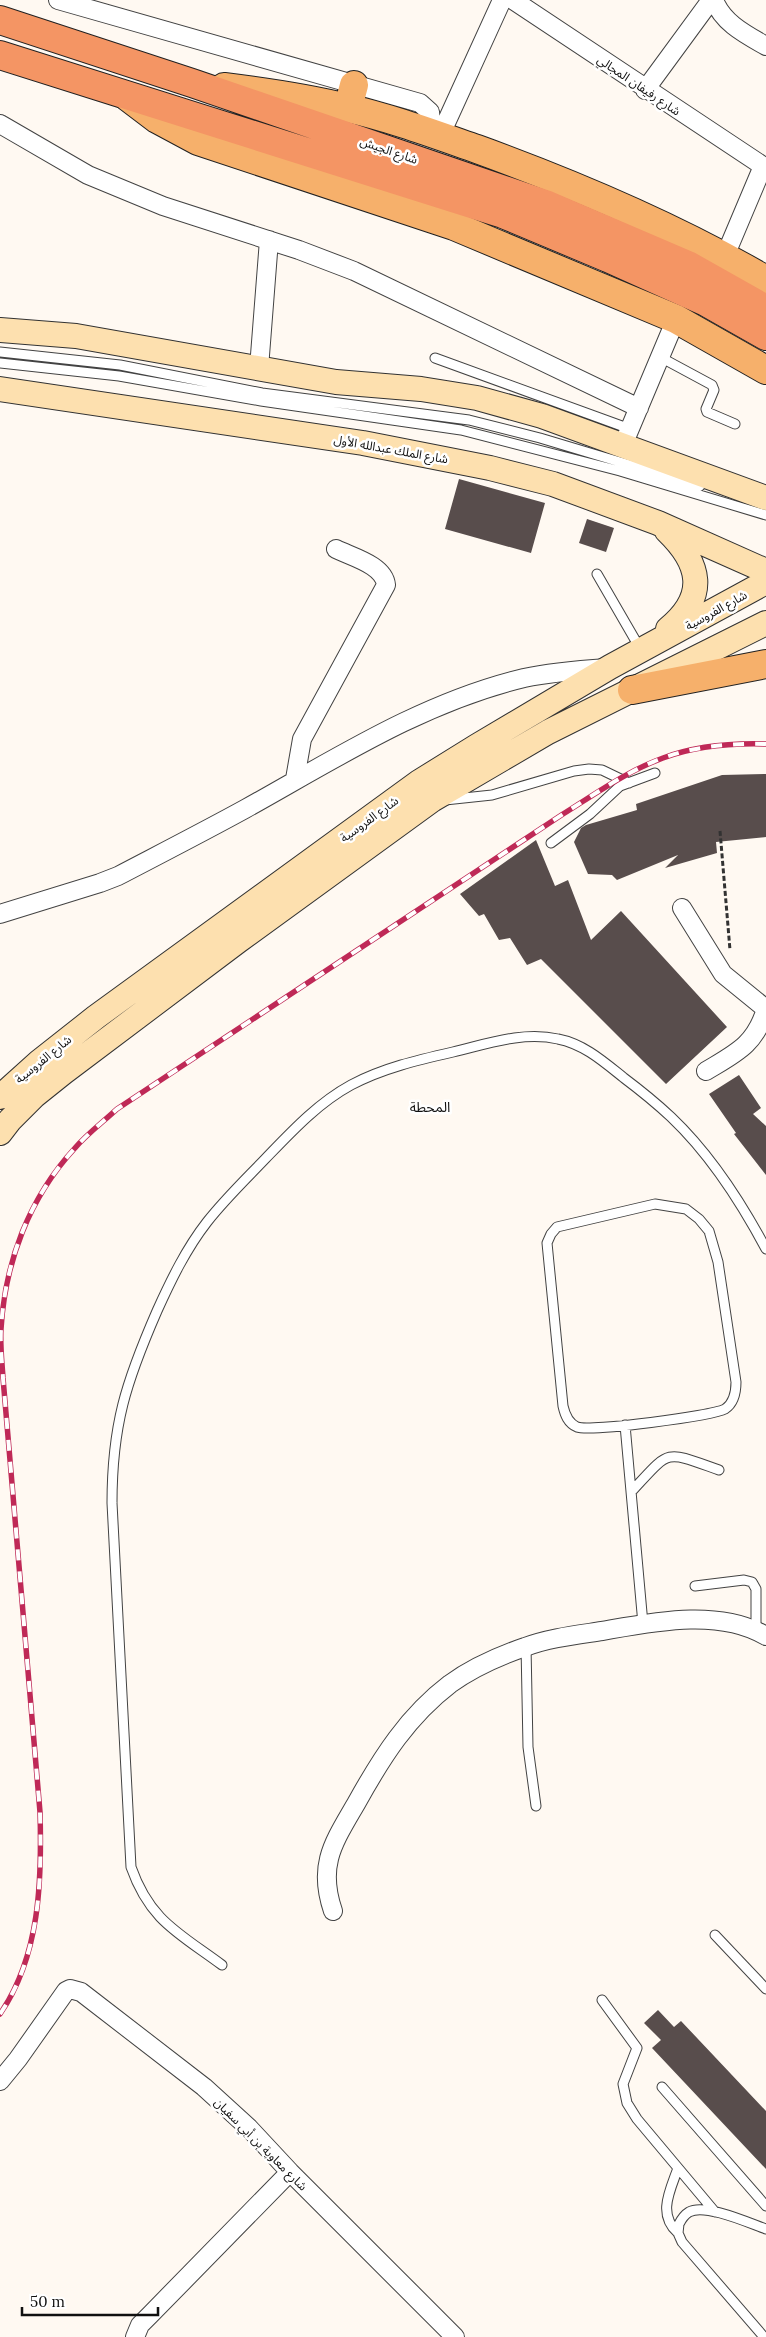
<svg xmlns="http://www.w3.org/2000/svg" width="766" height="2337" viewBox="0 0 766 2337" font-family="Lora,'Noto Sans Arabic',serif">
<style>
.building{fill:#584d4c}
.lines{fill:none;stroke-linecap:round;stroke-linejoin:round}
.service-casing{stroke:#434343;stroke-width:11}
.minor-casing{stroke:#434343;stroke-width:20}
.secondary-casing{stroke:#323232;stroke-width:26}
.primary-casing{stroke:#212121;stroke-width:30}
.trunk-casing{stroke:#212121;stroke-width:30}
.path{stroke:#323232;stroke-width:3;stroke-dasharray:5 2.5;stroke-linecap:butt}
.service{stroke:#fff;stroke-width:9}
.minor{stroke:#fff;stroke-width:18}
.secondary{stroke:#fde0af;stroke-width:24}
.primary{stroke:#f6b06b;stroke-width:28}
.trunk{stroke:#f49564;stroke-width:28}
.rail-casing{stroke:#bf2957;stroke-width:5.5}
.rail{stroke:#fff;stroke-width:4;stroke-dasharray:11;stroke-linecap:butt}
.labels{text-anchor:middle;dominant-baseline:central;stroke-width:5;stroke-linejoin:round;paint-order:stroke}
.street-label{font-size:12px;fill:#101010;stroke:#fff}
.neighbourhood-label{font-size:14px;fill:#101010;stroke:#fff}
</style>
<rect width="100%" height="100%" fill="#fff9f2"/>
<!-- building -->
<path class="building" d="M 459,479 L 545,503 L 531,553 L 445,529 Z
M 587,519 L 614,528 L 606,552 L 579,543 Z
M 766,774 L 766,837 L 716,842 L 717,853 L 665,868 L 678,855 L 617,880 L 612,875 L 588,874 L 574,842 L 581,828 L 586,825 L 637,810 L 636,804 L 722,775 Z
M 536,840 L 555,886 L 568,880 L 591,940 L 621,911 L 727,1027 L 666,1084 L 541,959 L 527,965 L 510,938 L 499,940 L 484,914 L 479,916 L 460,894 Z
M 739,1075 L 761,1108 L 753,1114 L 766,1126 L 766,1175 L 734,1134 L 736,1133 L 709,1094 Z
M 658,2010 L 674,2027 L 681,2021 L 766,2111 L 766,2169 L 652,2048 L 661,2040 L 644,2023 Z"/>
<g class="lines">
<defs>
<path id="service" d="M 0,352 L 120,365 L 262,393 L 469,420 L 540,438 L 700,486
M 660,357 L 712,385 L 714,390 L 706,409 L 707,412 L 735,424
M 435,358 L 630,429
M 0,363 L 119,376 L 261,401 L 461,430 L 620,471 L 766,515
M 597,574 L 641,650
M 445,800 L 492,795 L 574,771 L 589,769 L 602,770 L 629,783
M 551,843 L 590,814 L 620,786 L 655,773
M 655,1204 L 686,1209 L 699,1219 L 709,1231 L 718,1262 L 736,1382 C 736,1393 734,1403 725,1409 C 712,1416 590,1432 577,1427 C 568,1423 565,1415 563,1406 L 547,1243 L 551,1234 L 557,1227 Z
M 625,1425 L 643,1624
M 631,1492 C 671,1449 663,1450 719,1470
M 695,1586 L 744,1580 L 752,1582 L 756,1589 L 756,1630
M 526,1646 L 528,1747 L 536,1806
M 715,1935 L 766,1989
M 222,1965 C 179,1933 150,1921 131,1867 L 112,1503 C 112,1425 126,1382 157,1311 C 171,1280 186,1249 207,1222 C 225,1199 246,1179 266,1158 C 292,1131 318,1103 351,1085 C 383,1068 418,1060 453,1052 C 487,1044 523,1031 558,1039 C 584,1044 604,1062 624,1078 C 640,1090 656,1103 671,1117 C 710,1154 741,1202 766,1249
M 602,2000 L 637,2048 L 623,2084 L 627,2103 L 637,2119 L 715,2212
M 662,2087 L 766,2206
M 678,2168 C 670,2191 657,2214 678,2233
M 764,2337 L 682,2242 L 678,2233 L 679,2224 C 681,2220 684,2215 689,2212 C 705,2203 749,2223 766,2229"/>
<path id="minor" d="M 58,0 L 420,103 L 430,112 L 432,133
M 513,0 L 766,168
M 714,0 C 723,23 745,34 766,46
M 645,90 L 711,0
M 0,124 L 88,175 L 163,206 L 299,250 L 354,271 L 639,408
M 440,136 L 502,0
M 725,256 L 763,166
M 259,368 L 269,240
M 623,445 L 676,319
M 295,779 L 302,739 L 386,585 C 384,565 352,557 336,549
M 682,908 L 723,974 L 766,1009
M 0,914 L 100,883 L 118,876 C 160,854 203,832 245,809 C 335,759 423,702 524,678 C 552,672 579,670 607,668
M 706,1071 C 736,1053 755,1045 766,1009
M 333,1911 C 317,1864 334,1842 357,1802 C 382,1757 408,1716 450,1684 C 472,1668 499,1656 525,1647 C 549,1638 576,1635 602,1631 C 653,1622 719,1608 766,1636
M 0,2081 L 18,2059 L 66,1991 L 70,1989 L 81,1992 L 204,2087 L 249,2128 L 290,2172 L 455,2337
M 135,2337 L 140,2325 L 150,2315 L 290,2172"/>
<path id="secondary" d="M 0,330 L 76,336 L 336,382 L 421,389 L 477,398 L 542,416 L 766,498
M 0,389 L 363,443 L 490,468 L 553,484 L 658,523 L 766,571
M 667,531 C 701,564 708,596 668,629
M 0,1097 L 39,1062 L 96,1017 L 419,782 L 477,746 L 610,667 L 766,582
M 0,1133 L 10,1120 L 34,1096 L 64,1072 L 238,941 L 432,800 L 548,732 L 766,623"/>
<path id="primary" d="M 224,87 C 265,92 306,98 347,108 C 391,118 434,134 477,149 C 576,185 675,227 766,280
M 128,97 L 157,119 L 198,141 L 454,226 L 676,319 L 766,370
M 348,108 L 354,85
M 632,690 L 766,664"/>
<path id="trunk" d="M 0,20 L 192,83 L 548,205 L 688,265 L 766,309
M 0,55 L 503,214 L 608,258 L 706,302 L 766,336"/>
</defs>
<!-- service casing -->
<use href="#service" class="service-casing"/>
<!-- minor casing -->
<use href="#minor" class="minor-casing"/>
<!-- secondary casing -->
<use href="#secondary" class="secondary-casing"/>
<!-- primary casing -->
<use href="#primary" class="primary-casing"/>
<!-- trunk casing -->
<use href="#trunk" class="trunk-casing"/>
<!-- path -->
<path class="path" d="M 720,831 L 730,950"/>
<!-- service -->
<use href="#service" class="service"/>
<!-- minor -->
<use href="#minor" class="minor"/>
<!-- secondary -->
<use href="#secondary" class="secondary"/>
<!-- primary -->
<use href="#primary" class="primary"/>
<!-- trunk -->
<use href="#trunk" class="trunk"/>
<defs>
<path id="rail" d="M 0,2014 C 40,1956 42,1881 40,1812 L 3,1378 C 2,1362 0,1345 1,1329 C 5,1262 29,1198 75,1148 C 87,1134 103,1122 117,1109 L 563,814 C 595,794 627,771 663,758 C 695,746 733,743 766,744"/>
</defs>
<!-- rail casing -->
<use href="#rail" class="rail-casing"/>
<!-- rail -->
<use href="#rail" class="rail"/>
</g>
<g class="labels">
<!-- street labels -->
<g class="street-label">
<text transform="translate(639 85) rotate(34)">شارع رفيفان المجالي</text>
<text transform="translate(389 150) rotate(19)">شارع الجيش</text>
<text transform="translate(391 449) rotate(10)">شارع الملك عبدالله الأول</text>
<text transform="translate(716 610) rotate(-29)">شارع الفروسية</text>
<text transform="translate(369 819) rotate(-36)">شارع الفروسية</text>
<text transform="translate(43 1059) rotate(-39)">شارع الفروسية</text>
<text transform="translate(261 2144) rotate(45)">شارع معاوية بن أبي سفيان</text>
</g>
<!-- neighbourhood labels -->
<g class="neighbourhood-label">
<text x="430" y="1107">المحطة</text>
</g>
</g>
<!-- scale -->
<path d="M22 2307v8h136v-8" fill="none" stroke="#101010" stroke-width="2.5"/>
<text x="30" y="2307" font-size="15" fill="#101010" stroke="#ffffff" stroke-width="4" paint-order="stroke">50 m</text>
</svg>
